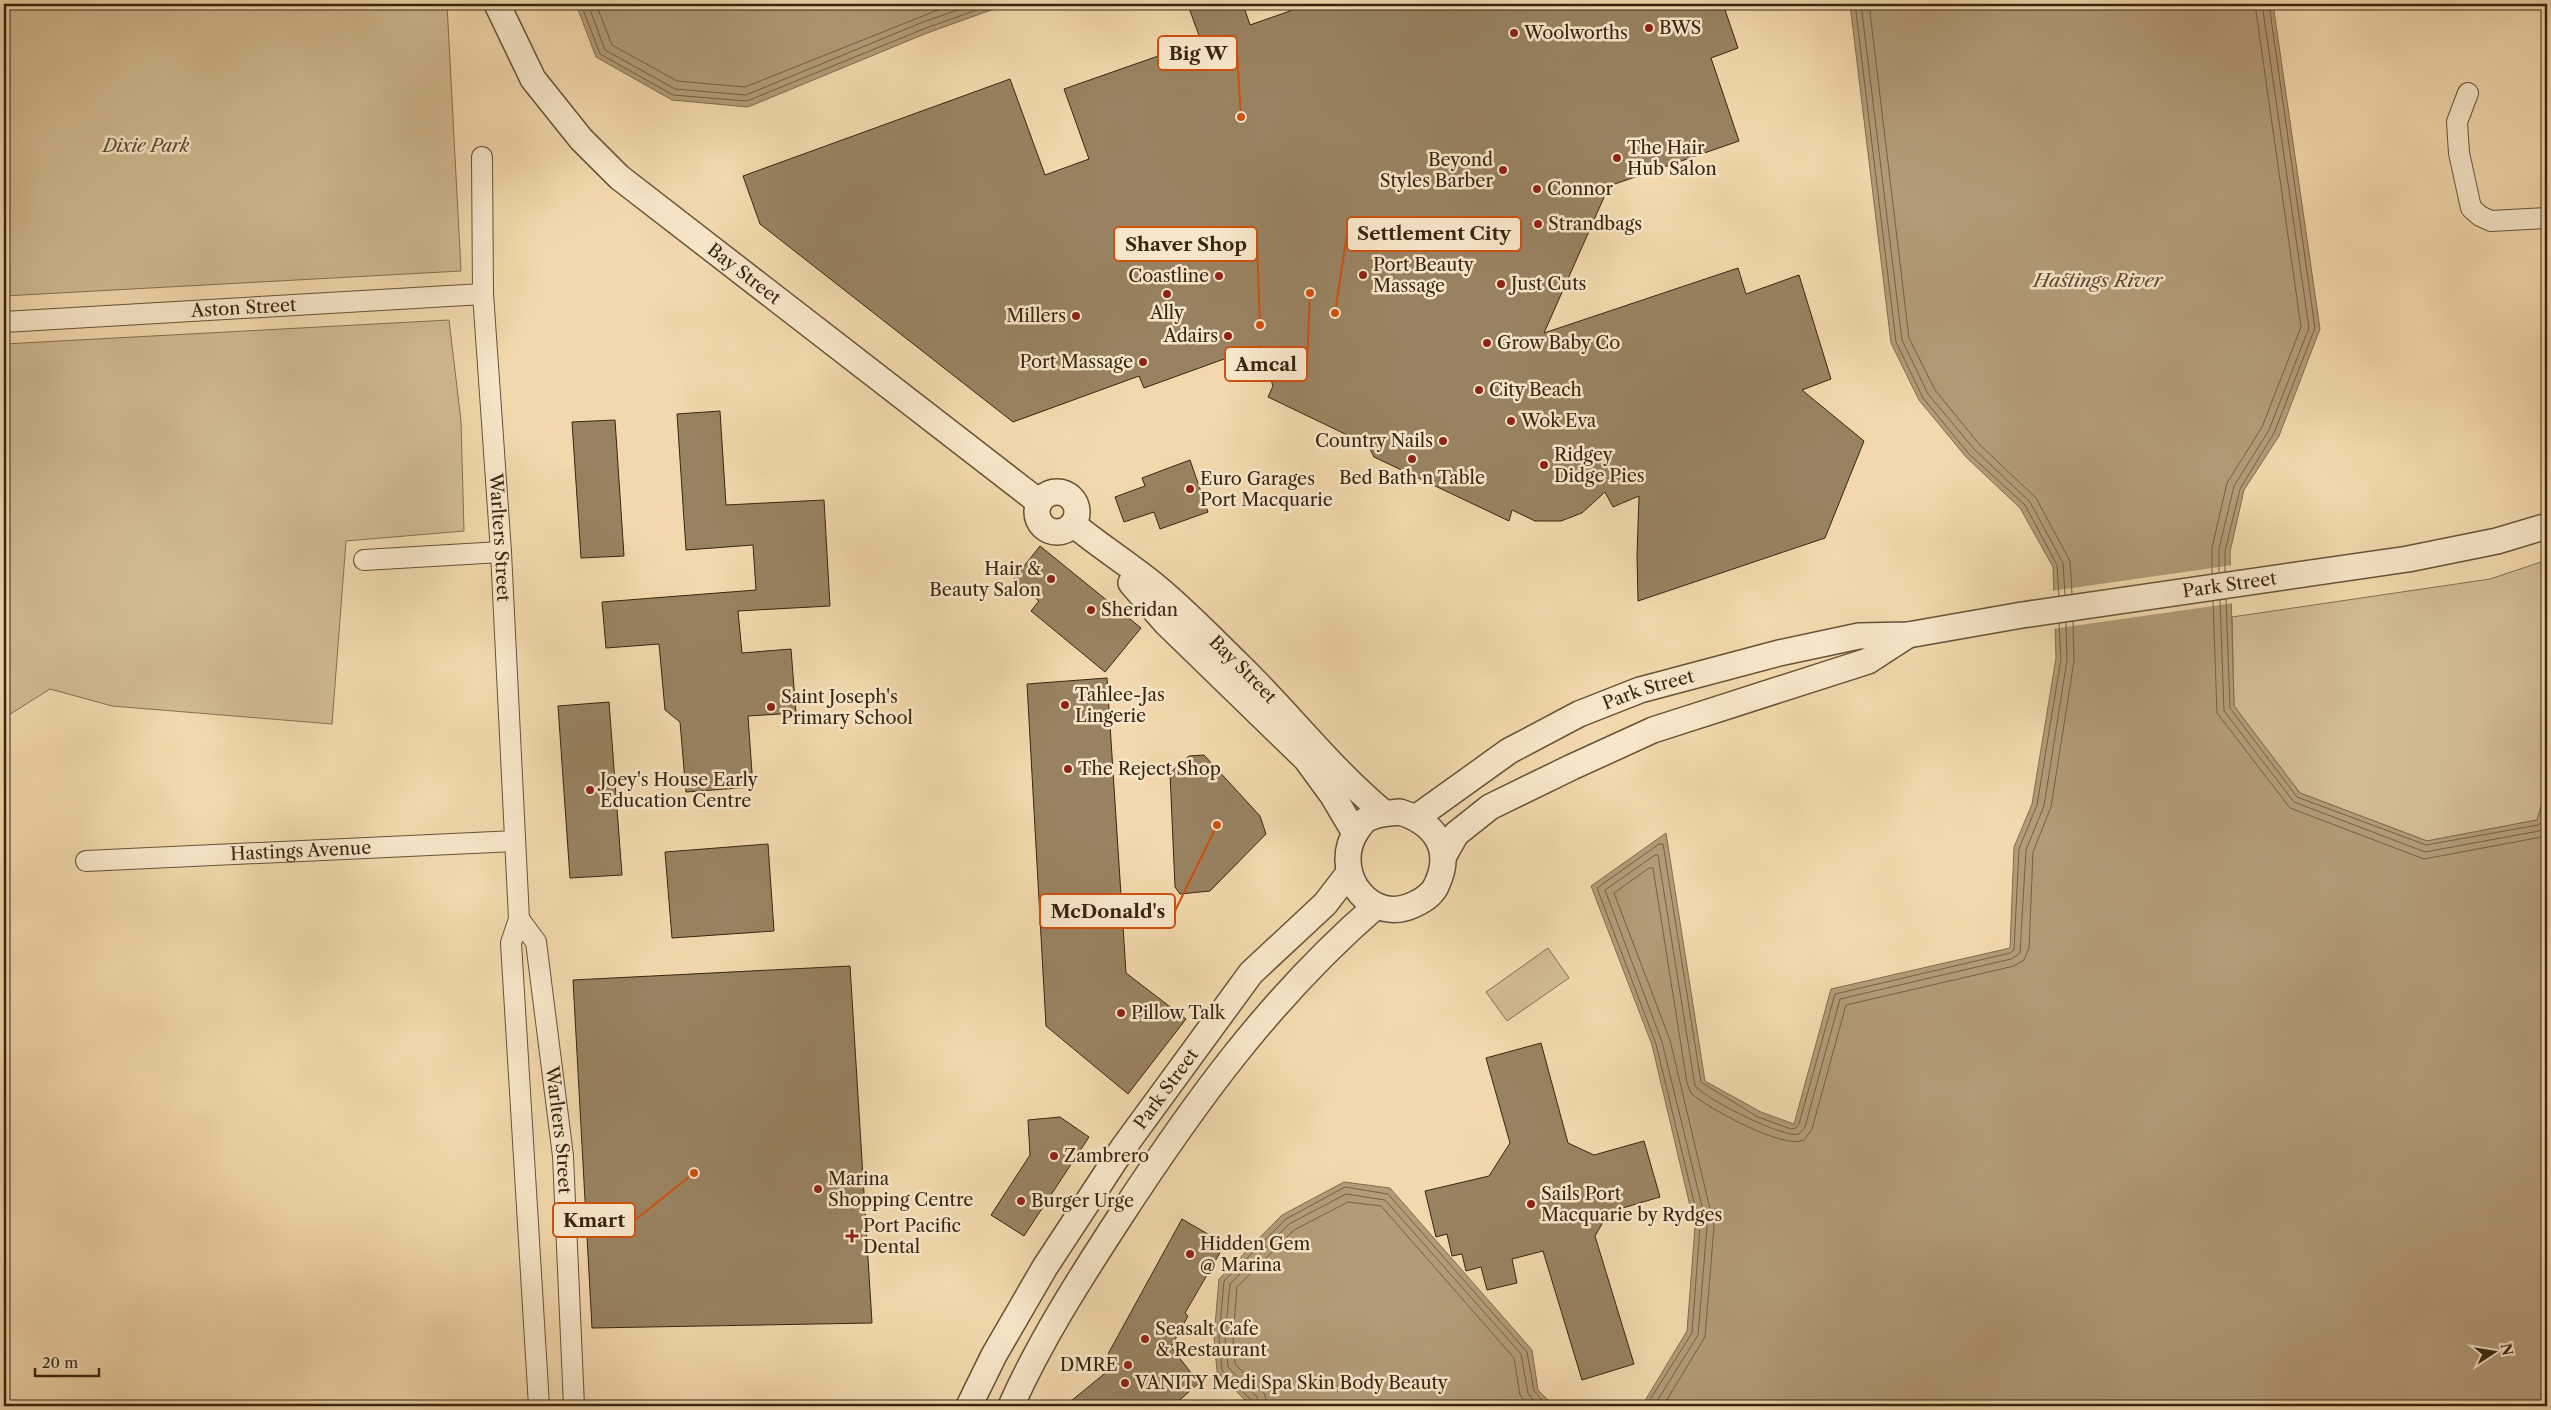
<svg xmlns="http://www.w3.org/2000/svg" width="2551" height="1410" viewBox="0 0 2551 1410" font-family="'Libre Caslon Text',serif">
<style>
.green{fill:#d2ba91;stroke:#857050}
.water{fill:#b39b77;stroke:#826c4e}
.pier{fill:#f2d8ac}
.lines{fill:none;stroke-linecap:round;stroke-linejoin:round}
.shore{stroke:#766044;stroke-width:1}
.building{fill:#998261;stroke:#382510}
.minor-casing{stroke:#665237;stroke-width:22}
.tertiary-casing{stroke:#665237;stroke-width:28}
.minor{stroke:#f7e6c9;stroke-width:20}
.tertiary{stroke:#f7e6c9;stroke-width:25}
.poi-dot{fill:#8f2418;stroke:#f7e6c9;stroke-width:2}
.labels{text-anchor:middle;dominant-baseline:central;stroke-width:5;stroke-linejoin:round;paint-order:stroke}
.poi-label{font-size:18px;fill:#382510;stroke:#f7e6c9;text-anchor:start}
.park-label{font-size:18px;font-style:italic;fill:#5e4a30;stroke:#f7e6c9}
.street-label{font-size:18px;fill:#382510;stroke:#f7e6c9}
.water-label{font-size:19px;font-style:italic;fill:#5d482f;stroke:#f7e6c9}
.leader{fill:none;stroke:#ce510d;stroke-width:2}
.callout-dot{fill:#ce510d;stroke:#f7e6c9;stroke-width:2}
.callout{fill:#f7e6c9;stroke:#ce510d;stroke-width:2}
.callout-label{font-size:19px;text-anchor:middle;font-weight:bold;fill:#382510}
</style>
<rect width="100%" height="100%" fill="#f2d8ac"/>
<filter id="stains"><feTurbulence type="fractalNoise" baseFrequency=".004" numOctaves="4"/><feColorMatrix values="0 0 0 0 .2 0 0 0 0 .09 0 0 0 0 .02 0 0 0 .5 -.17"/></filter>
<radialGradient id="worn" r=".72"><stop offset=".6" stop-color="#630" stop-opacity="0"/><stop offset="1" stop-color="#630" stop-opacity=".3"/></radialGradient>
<!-- green -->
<path class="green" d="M 4,4 L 447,4 L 461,271 L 4,296 Z
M 449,320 L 461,421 L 464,531 L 346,541 L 332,724 L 112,706 L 50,689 L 4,718 L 4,344 Z
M 2547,560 L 2547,785 L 2537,820 L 2427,841 L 2300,793 L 2234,706 L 2232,617 L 2490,579 Z
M 1548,948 L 1569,978 L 1507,1021 L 1486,992 Z"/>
<!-- water -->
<path class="water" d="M 576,4 L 1008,4 L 927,33 L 748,107 L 672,100 L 596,57 Z
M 1850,4 L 2273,4 L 2320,329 L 2279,436 L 2244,490 L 2230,552 L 2234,706 L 2300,793 L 2427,841 L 2537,820 L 2547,785 L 2547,1406 L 1639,1406 L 1646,1399 L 1687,1331 L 1695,1227 L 1652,1045 L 1591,886 L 1666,833 L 1705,1081 L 1761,1112 L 1794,1124 L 1831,989 L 2010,948 L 2014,847 L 2032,804 L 2056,658 L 2053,567 L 2020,508 L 1966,457 L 1919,400 L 1891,343 Z
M 1344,1182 L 1390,1188 L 1532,1350 L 1538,1390 L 1554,1406 L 1251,1406 L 1217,1372 L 1214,1337 L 1219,1279 L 1282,1215 Z"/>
<!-- pier -->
<path class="pier" d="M 2233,565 L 2234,603 L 2052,629 L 2051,591 Z"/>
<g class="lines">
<!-- shore -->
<path class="shore" d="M 581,4 L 600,54 L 673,95 L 747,101 L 926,28 L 994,4
M 588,4 L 605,50 L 675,89 L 746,95 L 923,22 L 975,4
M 596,4 L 612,45 L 677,81 L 745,87 L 953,4
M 1855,4 L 1896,342 L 1923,398 L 1969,454 L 2025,505 L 2057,565 L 2059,596
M 1861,4 L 1902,340 L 1928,394 L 1974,449 L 2030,502 L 2063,563 L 2065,595
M 1869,4 L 1909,338 L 1935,390 L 1979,444 L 2036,498 L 2070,561 L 2072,594
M 2219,572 L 2219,549 L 2234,486 L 2269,430 L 2309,328 L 2262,4
M 2225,572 L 2225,551 L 2240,489 L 2274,433 L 2315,328 L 2269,4
M 2212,574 L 2212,548 L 2227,483 L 2262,427 L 2301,327 L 2255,4
M 2226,599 L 2230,708 L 2297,797 L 2426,845 L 2538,825 L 2542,822 L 2547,803
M 2220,600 L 2224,711 L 2294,802 L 2425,852 L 2539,831 L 2547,825
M 2213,601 L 2217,713 L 2290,808 L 2424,859 L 2547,836
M 1254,1406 L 1252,1401 L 1222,1370 L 1219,1337 L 1224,1281 L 1286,1219 L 1345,1187 L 1388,1194 L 1527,1352 L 1534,1391 L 1547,1406
M 1260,1406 L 1257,1397 L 1228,1367 L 1225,1337 L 1230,1284 L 1289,1224 L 1346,1194 L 1385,1200 L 1521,1354 L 1528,1393 L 1538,1406
M 1268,1406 L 1264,1393 L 1235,1364 L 1233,1337 L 1237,1287 L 1294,1230 L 1348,1202 L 1381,1206 L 1514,1358 L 1520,1395 L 1528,1406
M 1646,1406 L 1692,1333 L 1700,1227 L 1656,1044 L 1597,888 L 1659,844 L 1663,844 L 1701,1082 L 1758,1117 L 1791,1129 L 1796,1128 L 1799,1124 L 1835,994 L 2010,953 L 2014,950 L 2019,849 L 2037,805 L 2061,659 L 2059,623
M 1654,1406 L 1698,1335 L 1707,1227 L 1662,1042 L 1605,890 L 1655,855 L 1658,855 L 1695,1086 C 1706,1099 1784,1139 1799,1134 L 1805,1127 L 1840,999 L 2011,959 L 2020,953 L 2026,850 L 2044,806 L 2067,660 L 2066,623
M 1663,1406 L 1705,1337 L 1714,1226 L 1670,1040 L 1614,893 L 1649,868 L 1653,868 L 1687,1083 L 1691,1093 C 1707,1108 1784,1150 1804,1140 L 1812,1129 L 1846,1005 L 2014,966 L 2024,960 L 2029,948 L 2033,852 L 2051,807 L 2074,661 L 2073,621"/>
</g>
<!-- building -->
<path class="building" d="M 1200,4 L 1243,4 L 1250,25 L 1290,11 L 1287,4 L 1723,4 L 1738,48 L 1711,58 L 1739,141 L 1609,186 L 1544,333 L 1738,268 L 1746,294 L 1799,275 L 1831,379 L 1802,390 L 1864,441 L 1825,538 L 1638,601 L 1637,556 L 1639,496 L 1613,507 L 1605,492 L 1582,513 L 1561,521 L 1535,521 L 1512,510 L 1509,521 L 1374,457 L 1368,445 L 1268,397 L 1273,386 L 1260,346 L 1144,388 L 1139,376 L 1013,422 L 760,224 L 743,176 L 1010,79 L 1045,175 L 1089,159 L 1064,89 L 1201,41 L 1189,8 Z
M 720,411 L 726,505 L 824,500 L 830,606 L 738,611 L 742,653 L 791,649 L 796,713 L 748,716 L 753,787 L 686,792 L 680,722 L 665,710 L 659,644 L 606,648 L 602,602 L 756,590 L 753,545 L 686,550 L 677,414 Z
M 615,420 L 624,556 L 581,558 L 572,422 Z
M 1190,460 L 1208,512 L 1160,529 L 1154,512 L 1124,522 L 1115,497 L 1145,486 L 1142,478 Z
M 1040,546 L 1141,628 L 1105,672 L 1031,611 L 1039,601 L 1013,580 Z
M 1107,678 L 1126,973 L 1186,1019 L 1128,1094 L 1046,1026 L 1027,684 Z
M 609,702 L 622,875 L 570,878 L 558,706 Z
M 1204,755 L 1260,816 L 1266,834 L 1210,891 L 1180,894 L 1175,887 L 1170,773 L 1189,756 Z
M 768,844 L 774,931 L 672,938 L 665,852 Z
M 850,966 L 872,1323 L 592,1328 L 573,980 Z
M 1541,1043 L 1568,1143 L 1594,1155 L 1644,1141 L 1660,1197 L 1609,1212 L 1595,1236 L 1634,1364 L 1582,1380 L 1543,1251 L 1512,1259 L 1517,1283 L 1487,1290 L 1481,1267 L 1466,1271 L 1462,1254 L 1452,1256 L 1447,1234 L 1436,1237 L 1425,1191 L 1489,1176 L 1510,1143 L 1486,1058 Z
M 1060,1117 L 1089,1137 L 1024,1236 L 991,1215 L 1030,1155 L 1028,1120 Z
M 1182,1219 L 1225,1244 L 1185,1313 L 1188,1316 L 1171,1347 L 1199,1383 L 1173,1406 L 1065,1406 L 1115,1365 L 1108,1354 Z"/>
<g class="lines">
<defs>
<g id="minor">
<path d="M 2468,93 L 2457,122 L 2459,153 L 2471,208 L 2480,216 L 2491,221 L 2547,218"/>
<path id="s1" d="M 482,157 L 483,294 L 501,552 L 519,919 L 511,943 L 539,1406"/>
<path id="s2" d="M 4,322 L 483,294"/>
<path d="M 364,560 L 501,552"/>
<path id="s3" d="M 86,861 L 514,841"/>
<path id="s4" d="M 519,919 L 536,942 L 563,1156 L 574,1406"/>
</g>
<g id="tertiary">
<path id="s5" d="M 497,4 L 533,79 L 581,139 L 619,177 L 1039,502"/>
<circle cx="1057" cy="512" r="20"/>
<path id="s6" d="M 1073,524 C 1097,544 1124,561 1149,581 C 1181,606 1211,638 1241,667 C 1290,715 1331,769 1384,813"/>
<path d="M 1131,583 L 1166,623 L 1306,759 L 1333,796 L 1355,833"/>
<path d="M 1400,812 C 1435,823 1453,849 1437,884 C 1433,894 1424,900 1415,904 C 1372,926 1334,877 1353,837 C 1356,831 1362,822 1367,819 C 1377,813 1390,813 1400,812 Z"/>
<path id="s7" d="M 1417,817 L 1509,751 L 1579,714 L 1640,690 L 1779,653 L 1859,636 L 1908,635 L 2022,615 L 2408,559 L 2497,541 L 2547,526"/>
<path d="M 1443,857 L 1456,834 L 1490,807 L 1572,767 L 1653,730 L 1868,661 L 1908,635"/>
<path id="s8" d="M 969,1406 L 994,1355 L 1045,1267 L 1123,1148 L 1251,973 L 1325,904 L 1349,873"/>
<path d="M 1011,1406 C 1040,1341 1079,1280 1118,1220 C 1194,1103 1270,998 1376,906"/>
</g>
</defs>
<!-- minor casing -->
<use href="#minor" class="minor-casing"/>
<!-- tertiary casing -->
<use href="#tertiary" class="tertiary-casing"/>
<!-- minor -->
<use href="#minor" class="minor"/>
<!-- tertiary -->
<use href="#tertiary" class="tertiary"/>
</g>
<!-- markers -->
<g class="poi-dot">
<circle cx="1649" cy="28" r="5"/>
<circle cx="1514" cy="33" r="5"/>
<circle cx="1617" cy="158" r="5"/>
<circle cx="1503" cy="170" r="5"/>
<circle cx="1537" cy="189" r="5"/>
<circle cx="1538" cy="224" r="5"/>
<circle cx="1363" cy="275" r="5"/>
<circle cx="1219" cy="276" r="5"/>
<circle cx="1501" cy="284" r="5"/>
<circle cx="1167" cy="294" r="5"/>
<circle cx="1076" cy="316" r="5"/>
<circle cx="1228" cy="336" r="5"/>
<circle cx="1487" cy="343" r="5"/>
<circle cx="1143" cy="362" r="5"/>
<circle cx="1479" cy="390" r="5"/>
<circle cx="1511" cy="421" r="5"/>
<circle cx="1443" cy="441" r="5"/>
<circle cx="1412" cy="459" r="5"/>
<circle cx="1544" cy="465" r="5"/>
<circle cx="1190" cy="489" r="5"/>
<circle cx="1051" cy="579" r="5"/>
<circle cx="1091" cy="610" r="5"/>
<circle cx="1065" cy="705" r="5"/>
<circle cx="771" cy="707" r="5"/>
<circle cx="1068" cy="769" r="5"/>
<circle cx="590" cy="790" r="5"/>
<circle cx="1121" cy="1013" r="5"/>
<circle cx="1054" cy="1156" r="5"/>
<circle cx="818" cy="1189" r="5"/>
<circle cx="1021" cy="1201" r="5"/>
<circle cx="1531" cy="1204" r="5"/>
<path d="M849.5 1228.5h5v5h5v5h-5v5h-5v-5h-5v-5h5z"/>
<circle cx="1190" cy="1254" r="5"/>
<circle cx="1145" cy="1339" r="5"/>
<circle cx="1128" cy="1365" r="5"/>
<circle cx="1125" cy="1383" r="5"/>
</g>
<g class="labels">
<!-- poi labels -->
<g class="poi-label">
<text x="1659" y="28">BWS</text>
<text x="1524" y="33">Woolworths</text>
<text x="1627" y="148">The Hair<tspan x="1627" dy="21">Hub Salon</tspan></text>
<text x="1493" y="160" text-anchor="end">Beyond<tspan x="1493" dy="21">Styles Barber</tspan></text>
<text x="1547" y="189">Connor</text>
<text x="1548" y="224">Strandbags</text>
<text x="1373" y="265">Port Beauty<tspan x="1373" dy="21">Massage</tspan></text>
<text x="1209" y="276" text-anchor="end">Coastline</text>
<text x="1511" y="284">Just Cuts</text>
<text x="1167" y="313" text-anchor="middle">Ally</text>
<text x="1066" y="316" text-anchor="end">Millers</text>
<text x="1218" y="336" text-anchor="end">Adairs</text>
<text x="1497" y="343">Grow Baby Co</text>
<text x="1133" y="362" text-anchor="end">Port Massage</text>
<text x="1489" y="390">City Beach</text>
<text x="1521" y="421">Wok Eva</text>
<text x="1433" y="441" text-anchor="end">Country Nails</text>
<text x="1554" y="455">Ridgey<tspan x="1554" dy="21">Didge Pies</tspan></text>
<text x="1412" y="478" text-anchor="middle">Bed Bath n Table</text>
<text x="1200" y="479">Euro Garages<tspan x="1200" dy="21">Port Macquarie</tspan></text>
<text x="1041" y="569" text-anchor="end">Hair &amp;<tspan x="1041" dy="21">Beauty Salon</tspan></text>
<text x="1101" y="610">Sheridan</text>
<text x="1075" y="695">Tahlee-Jas<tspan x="1075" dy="21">Lingerie</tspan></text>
<text x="781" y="697">Saint Joseph's<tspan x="781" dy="21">Primary School</tspan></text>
<text x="1078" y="769">The Reject Shop</text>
<text x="600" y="780">Joey's House Early<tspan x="600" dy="21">Education Centre</tspan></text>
<text x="1131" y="1013">Pillow Talk</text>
<text x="1064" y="1156">Zambrero</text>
<text x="828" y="1179">Marina<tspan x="828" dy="21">Shopping Centre</tspan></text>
<text x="1541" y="1194">Sails Port<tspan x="1541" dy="21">Macquarie by Rydges</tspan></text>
<text x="1031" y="1201">Burger Urge</text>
<text x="863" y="1226">Port Pacific<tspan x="863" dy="21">Dental</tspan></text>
<text x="1200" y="1244">Hidden Gem<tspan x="1200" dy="21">@ Marina</tspan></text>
<text x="1155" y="1329">Seasalt Cafe<tspan x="1155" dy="21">&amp; Restaurant</tspan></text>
<text x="1118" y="1365" text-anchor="end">DMRE</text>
<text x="1135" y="1383">VANITY Medi Spa Skin Body Beauty</text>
</g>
<!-- park labels -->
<g class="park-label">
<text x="146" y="146">Dixie Park</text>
</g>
<!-- street labels -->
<g class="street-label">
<text stroke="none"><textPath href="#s5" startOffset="372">Bay Street</textPath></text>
<text stroke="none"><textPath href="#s2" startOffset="240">Aston Street</textPath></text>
<text stroke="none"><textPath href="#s1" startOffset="381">Warlters Street</textPath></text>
<text stroke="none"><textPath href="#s7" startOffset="858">Park Street</textPath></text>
<text stroke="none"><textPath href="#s6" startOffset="224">Bay Street</textPath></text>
<text stroke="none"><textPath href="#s7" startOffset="266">Park Street</textPath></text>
<text stroke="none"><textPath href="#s3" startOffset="215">Hastings Avenue</textPath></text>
<text stroke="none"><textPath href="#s8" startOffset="374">Park Street</textPath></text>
<text stroke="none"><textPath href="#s4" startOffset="218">Warlters Street</textPath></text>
</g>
<!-- water labels -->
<g class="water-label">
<text x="2098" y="280">Hastings River</text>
</g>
</g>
<!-- callouts -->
<path class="leader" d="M1241 117L1237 53M1335 313L1347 234M1260 325L1257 244M1310 293L1307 364M1217 825L1175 911M694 1173L635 1220"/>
<g class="callout-dot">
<circle cx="1241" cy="117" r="5"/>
<circle cx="1335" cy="313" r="5"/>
<circle cx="1260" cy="325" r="5"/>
<circle cx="1310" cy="293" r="5"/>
<circle cx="1217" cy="825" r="5"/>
<circle cx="694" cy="1173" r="5"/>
</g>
<g class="callout">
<rect x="1158" y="36" width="79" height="34" rx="5"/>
<rect x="1347" y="217" width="174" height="34" rx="5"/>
<rect x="1114" y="227" width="143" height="34" rx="5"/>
<rect x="1225" y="347" width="82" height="34" rx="5"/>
<rect x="1040" y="894" width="135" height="34" rx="5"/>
<rect x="553" y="1203" width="82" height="34" rx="5"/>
</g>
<g class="callout-label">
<text x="1198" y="60">Big W</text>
<text x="1434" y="240">Settlement City</text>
<text x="1186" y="251">Shaver Shop</text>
<text x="1266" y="371">Amcal</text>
<text x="1108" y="918">McDonald's</text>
<text x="594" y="1227">Kmart</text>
</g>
<!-- margin -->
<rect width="2551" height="1410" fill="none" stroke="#f2d8ac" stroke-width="20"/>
<rect x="5" y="5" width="2541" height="1400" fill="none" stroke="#382510" stroke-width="2.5"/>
<rect x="10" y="10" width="2531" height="1390" fill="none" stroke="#382510"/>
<!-- north arrow -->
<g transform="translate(2494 1352) rotate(78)" stroke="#f7e6c9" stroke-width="4" paint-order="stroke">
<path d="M0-4L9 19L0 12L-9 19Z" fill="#382510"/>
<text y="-8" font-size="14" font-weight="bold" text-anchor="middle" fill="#382510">N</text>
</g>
<!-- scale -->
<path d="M35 1368v8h64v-8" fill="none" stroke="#382510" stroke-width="2.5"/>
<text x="42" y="1368" font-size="15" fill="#382510" stroke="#f7e6c9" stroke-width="4" paint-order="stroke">20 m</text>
<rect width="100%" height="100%" filter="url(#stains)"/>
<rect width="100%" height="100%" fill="url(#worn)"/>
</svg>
